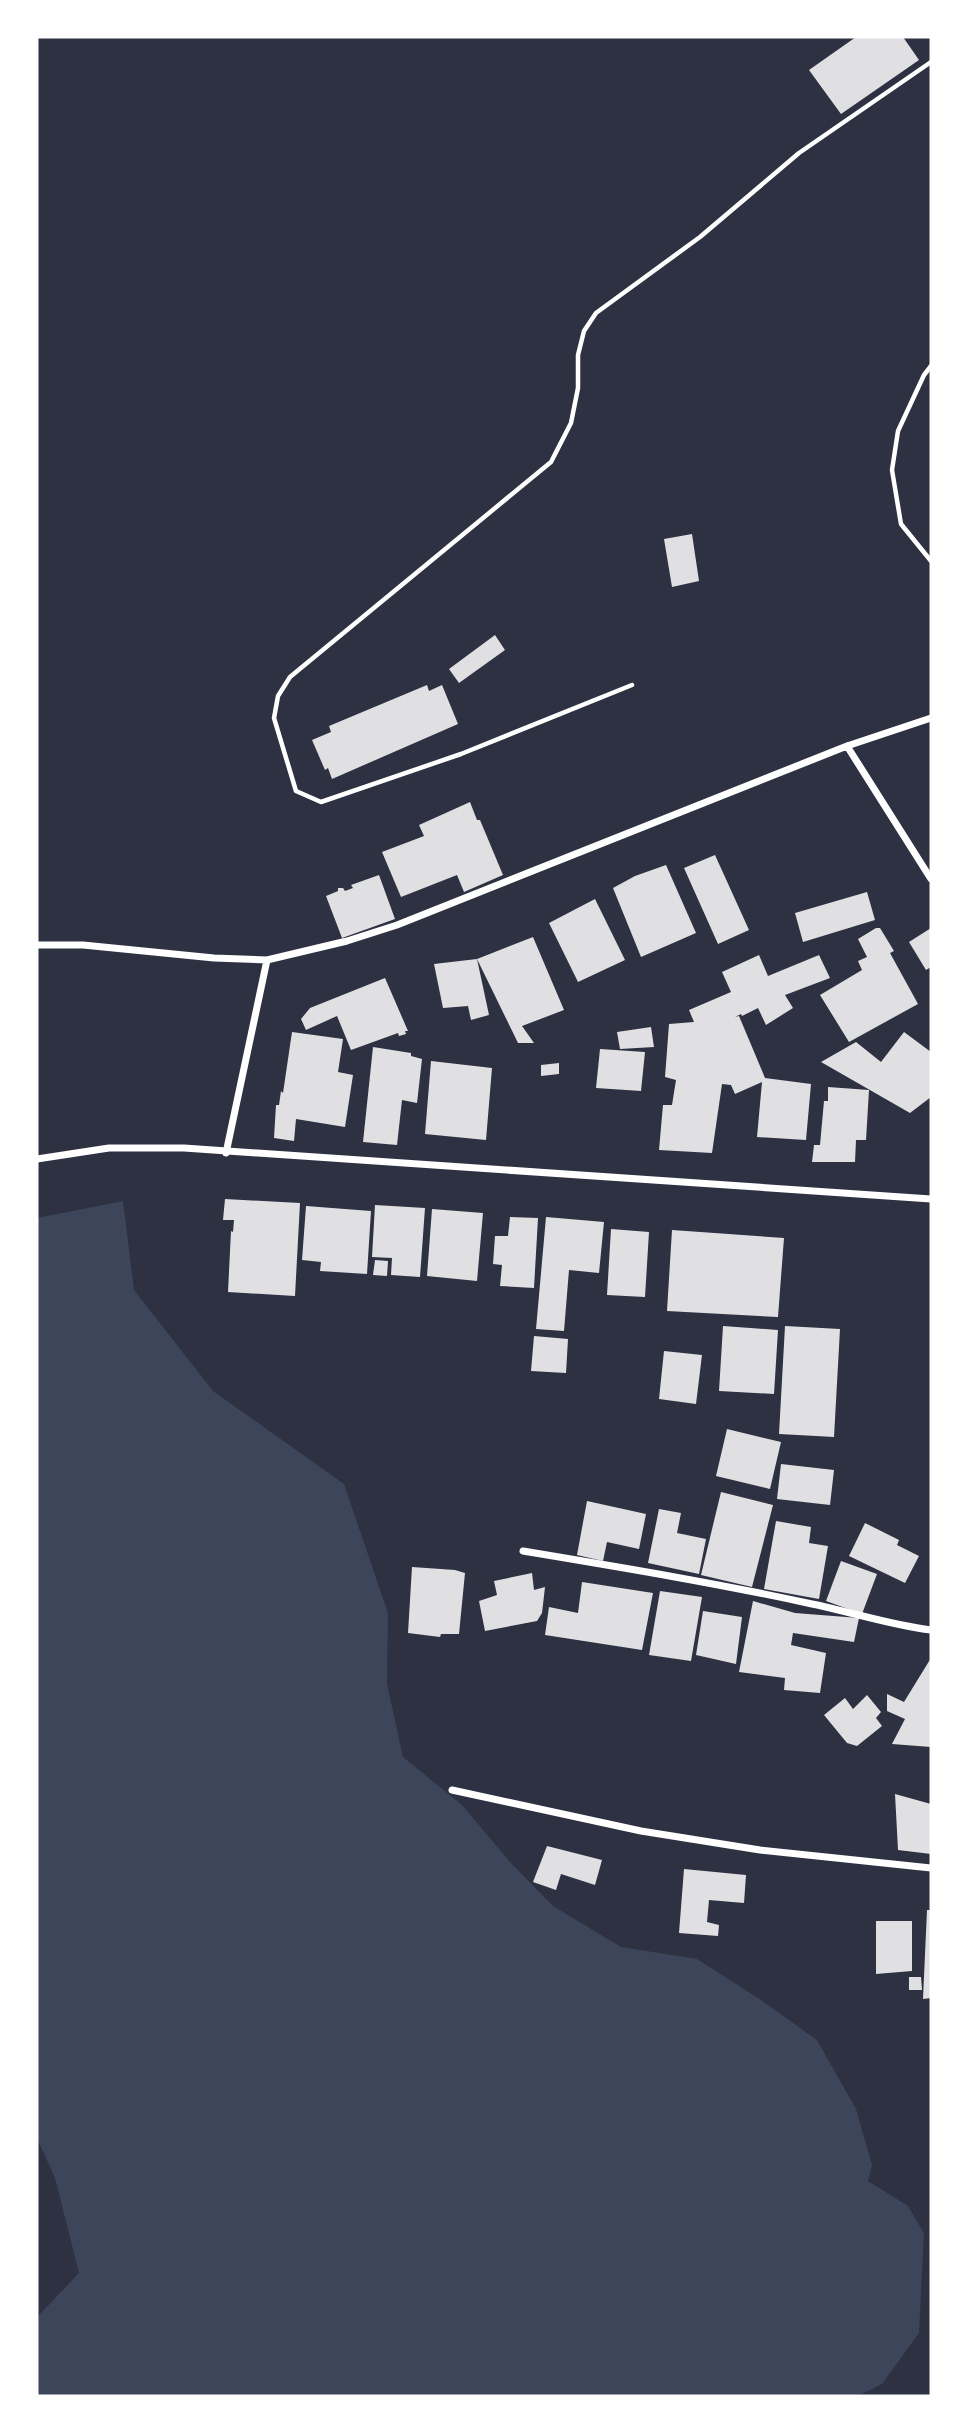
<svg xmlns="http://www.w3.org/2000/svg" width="968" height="2433" viewBox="0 0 968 2433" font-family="Ubuntu,sans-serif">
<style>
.green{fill:#3c4559}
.building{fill:#e0e0e3}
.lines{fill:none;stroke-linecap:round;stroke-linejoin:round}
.path{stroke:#fff;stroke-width:4.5}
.minor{stroke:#fff;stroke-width:7}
</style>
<rect width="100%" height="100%" fill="#2d3142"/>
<!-- green -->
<path class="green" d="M 123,1201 L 134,1290 L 213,1391 L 344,1484 L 388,1613 L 387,1684 L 403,1757 L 462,1805 L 510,1862 L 553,1906 L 621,1947 L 697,1959 L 761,2000 L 817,2040 L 856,2109 L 872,2165 L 868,2181 L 908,2206 L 924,2233 L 919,2333 L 882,2384 L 858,2396 L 37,2396 L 37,2317 L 79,2273 L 55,2178 L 37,2138 L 37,1218 Z"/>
<!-- building -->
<path class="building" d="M 856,37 L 903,37 L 919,60 L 841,114 L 809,70 Z
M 692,534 L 699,581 L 672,587 L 664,539 Z
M 495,635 L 505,650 L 459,683 L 449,669 Z
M 427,685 L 429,691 L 442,685 L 458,724 L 332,779 L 328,768 L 325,770 L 312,740 L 331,732 L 329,726 Z
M 470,802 L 477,820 L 480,820 L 503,875 L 464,892 L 457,875 L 401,897 L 382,852 L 424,836 L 419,825 Z
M 715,855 L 749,930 L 718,944 L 684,868 Z
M 666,865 L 696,933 L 641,957 L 613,888 L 635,876 Z
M 379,875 L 395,919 L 342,938 L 326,896 L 338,891 L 338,888 L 343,888 L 345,891 L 353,888 L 351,885 Z
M 867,892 L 875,920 L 803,942 L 795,913 Z
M 595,899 L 625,960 L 578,982 L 549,923 Z
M 876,928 L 880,928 L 894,951 L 890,953 L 918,1004 L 849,1042 L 820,995 L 862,970 L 858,961 L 867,957 L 858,939 Z
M 931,928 L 931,967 L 926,970 L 909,942 Z
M 533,937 L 564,1010 L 522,1026 L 534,1043 L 518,1043 L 477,959 L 489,1015 L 471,1020 L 468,1006 L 443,1008 L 434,964 L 477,959 Z
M 759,955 L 768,976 L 819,955 L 830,978 L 785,995 L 793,1008 L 766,1025 L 758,1008 L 742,1016 L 741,1014 L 735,1017 L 739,1016 L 765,1078 L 811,1084 L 806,1140 L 757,1137 L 762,1082 L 735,1094 L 731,1085 L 722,1084 L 712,1153 L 659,1150 L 663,1105 L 672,1105 L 676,1080 L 665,1077 L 669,1024 L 694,1022 L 689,1010 L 731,992 L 722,972 Z
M 385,978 L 408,1031 L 405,1031 L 406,1034 L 399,1036 L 398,1033 L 351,1050 L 337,1016 L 306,1030 L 301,1019 L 310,1008 Z
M 651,1027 L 654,1047 L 620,1049 L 617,1032 Z
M 292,1032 L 343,1039 L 338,1072 L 353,1075 L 345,1127 L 296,1119 L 294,1141 L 274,1138 L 276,1105 L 279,1105 L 281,1091 L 283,1093 Z
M 904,1032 L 931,1052 L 931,1097 L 910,1113 L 821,1062 L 856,1042 L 881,1062 Z
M 373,1047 L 411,1053 L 411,1056 L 422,1059 L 417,1103 L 402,1100 L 397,1145 L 363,1142 Z
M 600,1049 L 645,1052 L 641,1091 L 596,1088 Z
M 431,1061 L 492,1068 L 486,1140 L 425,1134 Z
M 559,1063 L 559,1074 L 541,1076 L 541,1065 Z
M 828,1087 L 869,1090 L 866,1140 L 856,1140 L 855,1162 L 812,1162 L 814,1145 L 820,1145 L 824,1101 L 828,1101 Z
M 225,1199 L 300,1203 L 295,1296 L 228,1292 L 231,1231 L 233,1232 L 234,1220 L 223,1220 Z
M 375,1205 L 425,1208 L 420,1277 L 391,1275 L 392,1258 L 372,1257 Z
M 306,1206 L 371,1211 L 367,1274 L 320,1271 L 321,1262 L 302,1260 Z
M 432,1209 L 483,1213 L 477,1281 L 427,1276 Z
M 510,1217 L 538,1218 L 534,1288 L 500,1286 L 502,1265 L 493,1264 L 495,1236 L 508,1236 Z
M 546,1217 L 604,1222 L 599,1273 L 569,1270 L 564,1331 L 536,1329 Z
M 611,1229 L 649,1232 L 645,1297 L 607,1295 Z
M 672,1230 L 784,1238 L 778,1317 L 667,1311 Z
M 375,1260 L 388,1261 L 387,1276 L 373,1275 Z
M 723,1326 L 778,1330 L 774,1394 L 719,1391 Z
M 785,1326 L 840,1329 L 834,1437 L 779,1434 Z
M 534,1336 L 568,1339 L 566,1373 L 531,1371 Z
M 664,1351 L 702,1355 L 696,1404 L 659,1399 Z
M 727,1429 L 781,1442 L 770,1489 L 716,1476 Z
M 781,1464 L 834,1470 L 830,1505 L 777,1499 Z
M 721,1492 L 773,1505 L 752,1587 L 701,1575 Z
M 587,1501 L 646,1514 L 639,1549 L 607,1542 L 603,1561 L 577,1555 Z
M 659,1509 L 681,1513 L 677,1533 L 706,1539 L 699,1574 L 648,1563 Z
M 776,1521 L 811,1527 L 809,1543 L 828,1546 L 819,1599 L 764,1589 Z
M 865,1523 L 899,1540 L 897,1545 L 919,1556 L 905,1583 L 849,1556 Z
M 841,1561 L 877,1574 L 862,1614 L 826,1601 Z
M 412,1567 L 455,1570 L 465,1573 L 459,1634 L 441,1634 L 440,1637 L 408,1633 Z
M 532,1573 L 534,1590 L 545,1587 L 542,1613 L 537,1621 L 485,1631 L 479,1601 L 497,1595 L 494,1581 Z
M 582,1582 L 653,1593 L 642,1650 L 545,1635 L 549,1607 L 578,1613 Z
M 660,1591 L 702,1597 L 691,1661 L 649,1655 Z
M 753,1601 L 795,1613 L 859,1618 L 854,1642 L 793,1633 L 791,1645 L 826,1653 L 820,1693 L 784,1690 L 785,1678 L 739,1672 Z
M 703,1611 L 742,1617 L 736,1664 L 696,1655 Z
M 931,1658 L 931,1747 L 892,1744 L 905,1719 L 887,1711 L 887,1694 L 904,1702 Z
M 867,1695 L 881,1712 L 876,1718 L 882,1726 L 857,1746 L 847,1743 L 824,1715 L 845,1698 L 853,1709 Z
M 895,1794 L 931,1804 L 931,1854 L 898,1850 Z
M 547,1846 L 602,1860 L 595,1885 L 561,1874 L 556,1890 L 533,1882 Z
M 684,1869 L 746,1875 L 744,1903 L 709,1900 L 707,1922 L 719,1925 L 718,1936 L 679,1933 Z
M 927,1910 L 931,1910 L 931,1998 L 923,1999 Z
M 876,1921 L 912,1921 L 912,1971 L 876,1974 Z
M 909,1977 L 921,1977 L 922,1990 L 909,1990 Z"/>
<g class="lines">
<!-- path -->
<path class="path" d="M 931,366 L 924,375 L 898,431 L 892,470 L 901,524 L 931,561
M 632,685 L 461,754 L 321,802 L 296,791 L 274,718 L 278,696 L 290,677 L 551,462 L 571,423 L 578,388 L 578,355 L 584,331 L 596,313 L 700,237 L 799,153 L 931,62"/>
<!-- minor -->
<path class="minor" d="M 847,746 L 931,879
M 37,945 L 83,945 L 214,958 L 267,960 L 347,941 L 397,925 L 847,746 L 931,718
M 226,1153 L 267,960
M 37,1159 L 109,1148 L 184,1148 L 931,1199
M 523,1551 C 619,1567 716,1583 812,1604 C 852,1612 890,1625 931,1630
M 452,1790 L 641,1831 L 760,1850 L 931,1868"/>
</g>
<!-- border -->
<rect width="968" height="2433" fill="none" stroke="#ffffff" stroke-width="77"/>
</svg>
